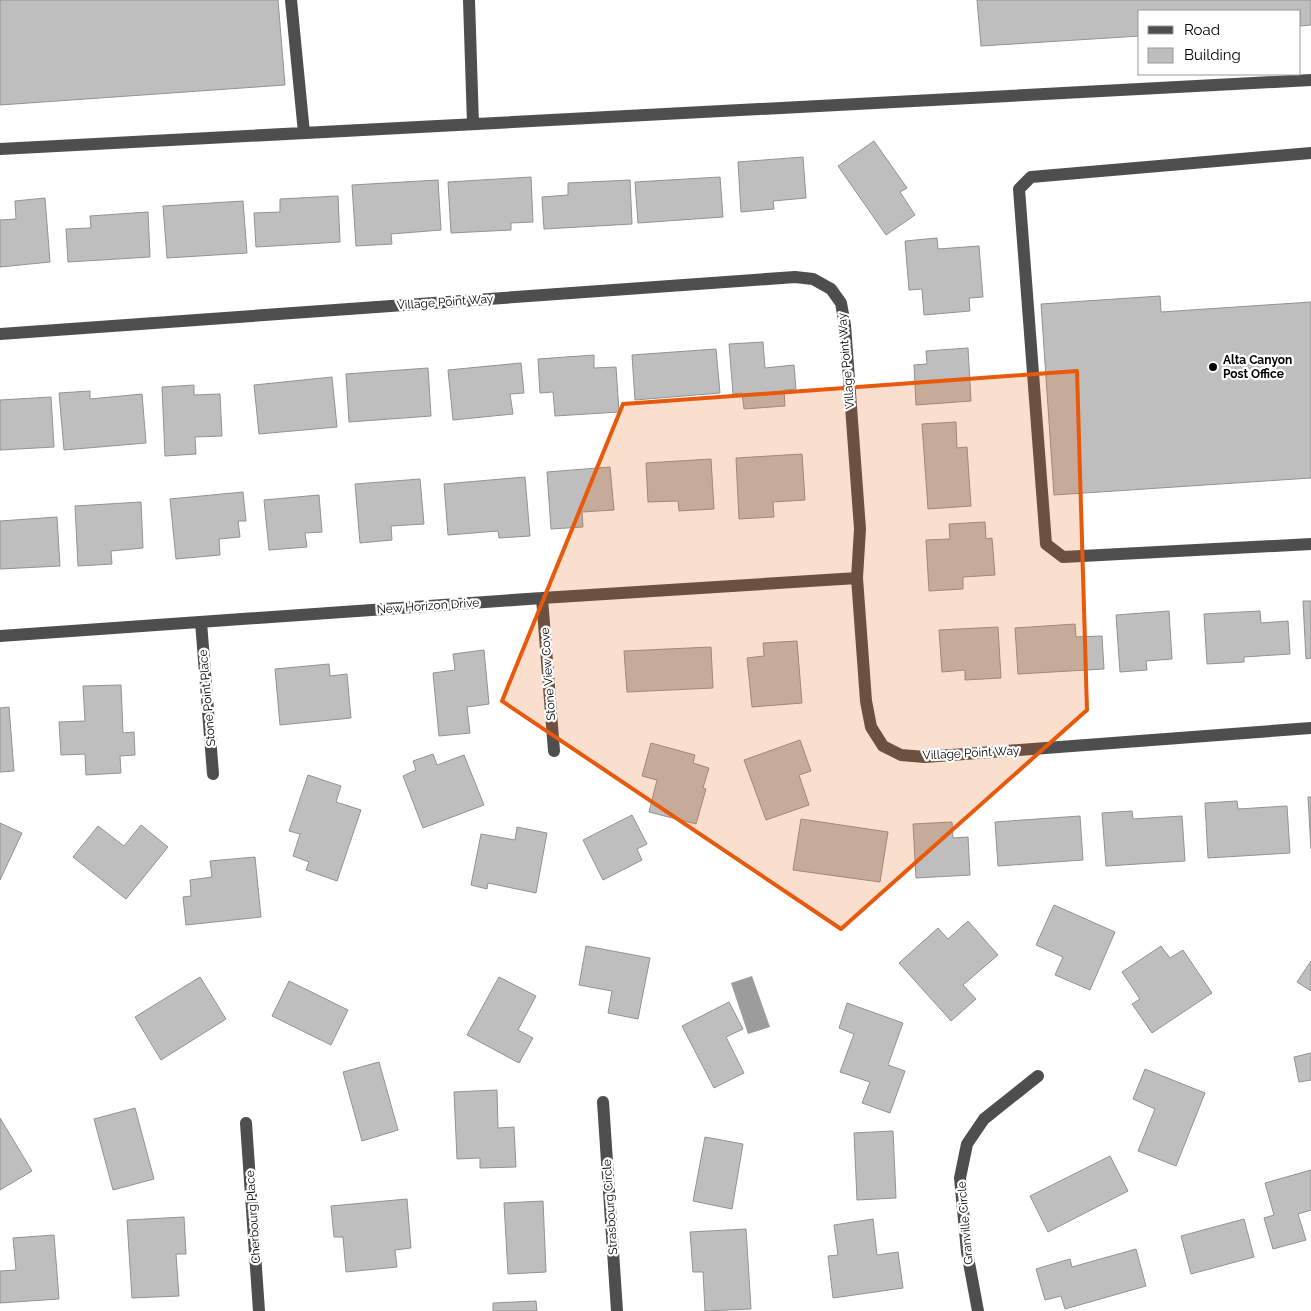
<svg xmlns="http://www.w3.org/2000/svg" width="1311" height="1311" viewBox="0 0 1311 1311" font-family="Raleway,sans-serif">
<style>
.water{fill:#9c9c9c}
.building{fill:#bebebe;stroke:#929292}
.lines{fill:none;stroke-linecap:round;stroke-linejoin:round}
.minor{stroke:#4e4e4e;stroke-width:12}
.marked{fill:#e8590c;fill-opacity:0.2;stroke:#e8590c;stroke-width:4;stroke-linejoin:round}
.poi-dot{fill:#000;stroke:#fff;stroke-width:2}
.labels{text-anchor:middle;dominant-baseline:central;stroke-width:4.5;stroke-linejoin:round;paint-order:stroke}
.street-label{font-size:12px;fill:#000;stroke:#fff}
.poi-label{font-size:12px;font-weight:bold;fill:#000;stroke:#fff;text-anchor:start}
</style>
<rect width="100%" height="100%" fill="#fff"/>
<!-- water -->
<path class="water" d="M 752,976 L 770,1027 L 748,1034 L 731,983 Z"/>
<!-- building -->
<path class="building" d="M 0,0 L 278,0 L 285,85 L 0,105 Z
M 977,0 L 1311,0 L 1311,25 L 1300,26 L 1300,11 L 1140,11 L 1140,36 L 981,46 Z
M 874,141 L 907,188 L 900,192 L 915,215 L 886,235 L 838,166 Z
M 803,157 L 806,198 L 773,201 L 774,209 L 741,212 L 738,162 Z
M 531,177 L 533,222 L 511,223 L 511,230 L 451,233 L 448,182 Z
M 720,177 L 723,217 L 638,223 L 635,182 Z
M 438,180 L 441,230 L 391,234 L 392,244 L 356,246 L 352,185 Z
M 630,180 L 632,224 L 544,229 L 542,197 L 568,195 L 568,183 Z
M 338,196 L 340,242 L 256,247 L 254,213 L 280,212 L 280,199 Z
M 45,198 L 50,262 L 0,267 L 0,220 L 16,219 L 15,201 Z
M 243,201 L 247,253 L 167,258 L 163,206 Z
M 148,212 L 150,257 L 68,262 L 66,229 L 91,228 L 90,216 Z
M 937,238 L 938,249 L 979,246 L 983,297 L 969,298 L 970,311 L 924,315 L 922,289 L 909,290 L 905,241 Z
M 1160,296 L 1161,312 L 1311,302 L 1311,478 L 1054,495 L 1041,304 Z
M 763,342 L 765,368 L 794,365 L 796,389 L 784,390 L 785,406 L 744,409 L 742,393 L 733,394 L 729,344 Z
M 968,348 L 971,401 L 916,405 L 914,365 L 927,364 L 926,351 Z
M 716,349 L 720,393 L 635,400 L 632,355 Z
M 594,355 L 594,368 L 616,367 L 619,412 L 555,416 L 553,392 L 540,393 L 538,359 Z
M 521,363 L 524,393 L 510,394 L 513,414 L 453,420 L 448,370 Z
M 428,368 L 431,416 L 349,422 L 346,374 Z
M 332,377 L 337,427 L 259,434 L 254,385 Z
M 194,385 L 194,395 L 220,394 L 222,436 L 195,437 L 196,454 L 165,456 L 162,387 Z
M 90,391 L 90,399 L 142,394 L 146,443 L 64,450 L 59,393 Z
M 51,397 L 54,447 L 0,450 L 0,400 Z
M 956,422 L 957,448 L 967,447 L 971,506 L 928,509 L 922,424 Z
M 802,454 L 805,500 L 773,502 L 774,517 L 739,519 L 736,458 Z
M 711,459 L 714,509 L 679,511 L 678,501 L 648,502 L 646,463 Z
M 610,467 L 614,510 L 582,512 L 583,527 L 551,529 L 547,472 Z
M 525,477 L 530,536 L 499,538 L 498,531 L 448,535 L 444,484 Z
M 420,479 L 424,524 L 391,526 L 392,540 L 360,543 L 355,484 Z
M 243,492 L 246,521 L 238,521 L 240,537 L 219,539 L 220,555 L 176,559 L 170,499 Z
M 319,495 L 322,532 L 305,533 L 307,547 L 269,550 L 264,500 Z
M 141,502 L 143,548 L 111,551 L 112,564 L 78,566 L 75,506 Z
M 57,517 L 60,566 L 0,569 L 0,521 Z
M 985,522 L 986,539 L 992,538 L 995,575 L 963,577 L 963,589 L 929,591 L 926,540 L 950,539 L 949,524 Z
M 1303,601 L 1311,601 L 1311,658 L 1306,659 Z
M 1169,611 L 1172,659 L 1146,661 L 1147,670 L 1120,672 L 1116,615 Z
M 1260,611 L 1261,623 L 1288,621 L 1290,654 L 1244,657 L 1244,662 L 1207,664 L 1204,614 Z
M 1075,624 L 1076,637 L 1102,636 L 1104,669 L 1018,674 L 1015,628 Z
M 998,627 L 1001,678 L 965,680 L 965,670 L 942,672 L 939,630 Z
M 797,641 L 802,703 L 752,707 L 747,658 L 764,656 L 763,643 Z
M 711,647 L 713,688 L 627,692 L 624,651 Z
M 484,650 L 489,704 L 467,707 L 470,733 L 439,736 L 433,673 L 455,670 L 453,654 Z
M 329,664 L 330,676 L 347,674 L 351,718 L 280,725 L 275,669 Z
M 121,685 L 123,733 L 134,732 L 135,755 L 120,756 L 121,773 L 86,775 L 85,754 L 61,755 L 59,722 L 85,721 L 83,686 Z
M 9,707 L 14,771 L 0,772 L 0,708 Z
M 800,740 L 811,771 L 799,775 L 809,805 L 766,820 L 744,760 Z
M 651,743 L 695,755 L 693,763 L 709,768 L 703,788 L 706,789 L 696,824 L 649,812 L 657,780 L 642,776 Z
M 433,754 L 437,765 L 464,755 L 484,805 L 423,828 L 403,776 L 416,770 L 413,761 Z
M 308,775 L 341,786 L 336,802 L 361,810 L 337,881 L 306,870 L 309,862 L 293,856 L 300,834 L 289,831 Z
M 1308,797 L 1311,797 L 1311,849 Z
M 1237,801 L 1238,809 L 1287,806 L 1290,853 L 1208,858 L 1205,803 Z
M 1132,811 L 1133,819 L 1182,816 L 1185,861 L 1106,866 L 1102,813 Z
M 632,815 L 647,844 L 637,849 L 642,860 L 603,880 L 583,840 Z
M 1080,816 L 1083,860 L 998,866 L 995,822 Z
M 801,819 L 888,832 L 880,882 L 793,870 Z
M 952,822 L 953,838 L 968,837 L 970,875 L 916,878 L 913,824 Z
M 0,823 L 22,833 L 0,880 Z
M 141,825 L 168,847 L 126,899 L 73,857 L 98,826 L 124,846 Z
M 517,827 L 547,833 L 536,893 L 488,883 L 487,889 L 471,885 L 481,834 L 515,840 Z
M 255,857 L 261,917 L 186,925 L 183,897 L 191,896 L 190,880 L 212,877 L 210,861 Z
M 1054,905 L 1115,932 L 1090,990 L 1055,975 L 1063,957 L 1036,945 Z
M 968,921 L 998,955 L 963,985 L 976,999 L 951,1021 L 899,963 L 938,928 L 948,939 Z
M 586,946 L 650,958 L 638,1019 L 608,1013 L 612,991 L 579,985 Z
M 1161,946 L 1170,958 L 1183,950 L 1212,993 L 1152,1033 L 1132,1004 L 1140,999 L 1122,972 Z
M 1311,961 L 1311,991 L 1297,982 Z
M 200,977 L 226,1019 L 161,1060 L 135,1017 Z
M 499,977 L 536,996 L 518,1030 L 533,1038 L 519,1063 L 467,1035 Z
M 289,981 L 348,1010 L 331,1045 L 272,1016 Z
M 729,1002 L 743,1029 L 726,1037 L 744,1073 L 714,1088 L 682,1026 Z
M 847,1003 L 903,1023 L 888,1065 L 905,1071 L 890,1113 L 862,1103 L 870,1082 L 840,1072 L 854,1034 L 839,1028 Z
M 1311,1053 L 1311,1080 L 1299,1082 L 1294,1057 Z
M 379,1062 L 398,1130 L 362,1141 L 343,1072 Z
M 1145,1069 L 1205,1093 L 1176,1166 L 1138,1151 L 1155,1109 L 1133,1099 Z
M 497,1090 L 498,1128 L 514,1127 L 516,1167 L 480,1168 L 480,1158 L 457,1159 L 454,1092 Z
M 135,1108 L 154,1179 L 113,1190 L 94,1119 Z
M 0,1118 L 32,1171 L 0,1190 Z
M 893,1131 L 896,1198 L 857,1200 L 854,1133 Z
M 705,1137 L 743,1144 L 732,1209 L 693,1201 Z
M 1110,1156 L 1128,1191 L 1048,1232 L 1030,1196 Z
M 1311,1170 L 1311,1210 L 1298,1214 L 1306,1240 L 1273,1249 L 1264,1218 L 1274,1215 L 1265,1183 Z
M 407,1199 L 411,1248 L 395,1250 L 397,1267 L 346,1272 L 343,1237 L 334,1237 L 331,1206 Z
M 543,1201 L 546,1272 L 508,1274 L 504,1203 Z
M 184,1217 L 186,1254 L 176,1254 L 179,1296 L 132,1298 L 127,1220 Z
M 873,1219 L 877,1255 L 898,1252 L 903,1288 L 833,1298 L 828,1256 L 838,1255 L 834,1225 Z
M 1244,1219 L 1254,1257 L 1191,1274 L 1181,1236 Z
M 746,1229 L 751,1309 L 705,1311 L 703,1272 L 693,1272 L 690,1232 Z
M 54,1235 L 59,1299 L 0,1303 L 0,1271 L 16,1270 L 13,1238 Z
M 1136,1249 L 1146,1286 L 1065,1309 L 1061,1296 L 1045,1300 L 1036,1269 L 1070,1259 L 1072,1267 Z
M 536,1301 L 537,1311 L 493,1311 L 493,1303 Z"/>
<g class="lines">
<!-- minor -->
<path class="minor" d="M 291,0 L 304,133
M 469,0 L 473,124
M 0,149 L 1311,80
M 1311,153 L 1031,177 L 1019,189 L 1046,544 L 1063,557 L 1311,544
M 0,334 L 795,277 L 813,279 L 831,289 L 841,303 L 845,325 L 860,529 L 857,578 L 866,701 L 871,727 L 883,746 L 901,755 L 925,757 L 1311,728
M 542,598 L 554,751
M 201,622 L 213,774
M 0,636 L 542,598 L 857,578
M 603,1102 L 617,1311
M 246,1123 L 259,1311
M 978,1311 L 967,1252 L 960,1178 L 967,1144 L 984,1119 L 1038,1076"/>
</g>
<!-- marked area -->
<path class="marked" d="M 1077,371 L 1087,710 L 841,929 L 502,701 L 623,404 Z"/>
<!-- markers -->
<circle class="poi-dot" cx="1213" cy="367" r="5"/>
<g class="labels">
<!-- street labels -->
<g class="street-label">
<text transform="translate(445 302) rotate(-4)">Village Point Way</text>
<text transform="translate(846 361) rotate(-95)">Village Point Way</text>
<text transform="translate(428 606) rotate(-4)">New Horizon Drive</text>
<text transform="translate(548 674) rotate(-94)">Stone View Cove</text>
<text transform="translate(207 698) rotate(-95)">Stone Point Place</text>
<text transform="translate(971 753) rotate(-3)">Village Point Way</text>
<text transform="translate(610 1207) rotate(-94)">Strasbourg Circle</text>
<text transform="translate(253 1217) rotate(-94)">Cherbourg Place</text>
<text transform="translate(965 1223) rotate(-95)">Granville Circle</text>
</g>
<!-- poi labels -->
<g class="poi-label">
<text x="1223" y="360">Alta Canyon<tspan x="1223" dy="14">Post Office</tspan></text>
</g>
</g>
<!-- legend -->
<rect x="1138" y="10" width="162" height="65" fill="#ffffff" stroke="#999999"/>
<rect x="1148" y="26" width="25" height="8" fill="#4e4e4e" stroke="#999999"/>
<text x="1184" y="35" font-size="15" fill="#000000">Road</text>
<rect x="1148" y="48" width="25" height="15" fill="#bebebe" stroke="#999999"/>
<text x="1184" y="60" font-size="15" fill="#000000">Building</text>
</svg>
